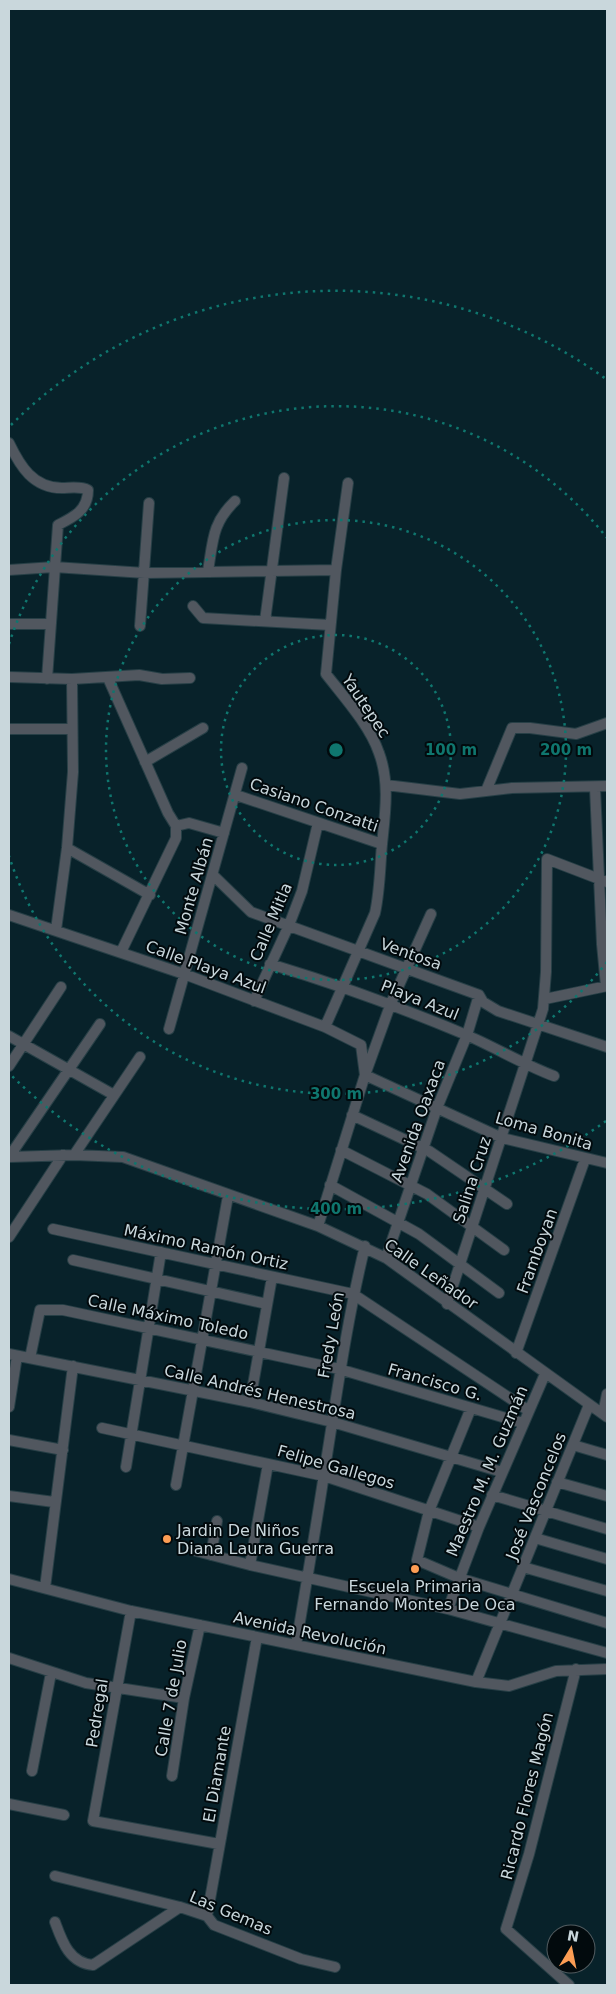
<svg xmlns="http://www.w3.org/2000/svg" width="616" height="1994" viewBox="0 0 616 1994" font-family="'DejaVu Sans',sans-serif">
<style>
.lines{fill:none;stroke-linecap:round;stroke-linejoin:round}
.minor-casing{stroke:#273f46;stroke-width:12}
.minor{stroke:#51575f;stroke-width:10}
.ring{fill:none;stroke:#0f766e;stroke-width:2.5;stroke-dasharray:2.5 5}
.poi-dot{fill:#fc9d54;stroke:#020a0d;stroke-width:2}
.labels{text-anchor:middle;dominant-baseline:central;stroke-width:4;stroke-linejoin:round;paint-order:stroke}
.street-label{font-size:16px;fill:#c9d7dc;stroke:#020a0d}
.poi-label{font-size:16px;fill:#c9d7dc;stroke:#020a0d;text-anchor:start}
.centre{fill:#0f766e;stroke:#020a0d;stroke-width:2.5}
.ring-label{font-size:15px;text-anchor:middle;font-weight:bold;fill:#0f766e;stroke:#020a0d;stroke-width:4;stroke-linejoin:round;paint-order:stroke}
</style>
<rect width="100%" height="100%" fill="#08222a"/>
<g class="lines">
<defs>
<path id="minor" d="M 9,443 C 20,466 33,488 62,488 C 70,488 81,486 88,490 C 88,510 74,517 58,525 L 47,679
M 9,570 L 54,567 L 145,573 L 336,570
M 208,571 C 213,541 212,523 235,501
M 193,606 L 203,618 L 330,625
M 265,621 L 284,478
M 9,624 L 50,624
M 140,626 L 149,503
M 9,677 L 72,679 L 139,675 L 162,679 L 190,678
M 108,678 L 168,813 L 176,826 L 176,838 L 121,952
M 9,729 L 72,729
M 145,762 L 203,728
M 386,785 L 460,794 L 512,788 L 607,786
M 595,788 L 602,944 L 606,986
M 486,791 L 512,728 L 530,728 L 576,734 L 607,723
M 236,795 L 382,844
M 176,826 L 189,823 L 224,833
M 67,848 L 150,895
M 213,875 L 251,912 L 479,995 L 483,1002 L 498,1011 L 607,1047
M 9,915 L 184,974 L 325,1027 L 361,1045 L 365,1075 L 502,1138 L 607,1163
M 56,930 L 67,848 L 73,772 L 72,679
M 270,964 C 336,984 400,1007 464,1034 C 495,1047 522,1064 554,1076
M 545,999 L 607,986
M 254,1001 L 289,925 L 302,891 L 318,823
M 325,1027 L 375,913 C 380,890 380,867 382,844 C 385,815 390,782 379,753 C 370,726 344,697 326,674 L 336,570 L 348,483
M 169,1029 L 242,768
M 9,1036 L 114,1095
M 9,1066 L 61,987
M 352,1115 L 429,1151 L 507,1204
M 341,1150 L 427,1194 L 504,1250
M 74,1155 L 140,1057
M 9,1157 L 74,1155 L 123,1157 L 318,1226 L 386,1258 L 607,1417
M 9,1157 L 100,1024
M 330,1185 L 419,1234 L 499,1293
M 318,1226 L 365,1075 L 391,1003 L 431,914
M 53,1229 L 353,1294 L 529,1411
M 9,1237 L 63,1155
M 386,1258 L 437,1108 L 467,1035 L 479,995
M 73,1260 L 267,1304
M 447,1304 L 543,1009 L 546,972 L 547,859 L 607,882
M 516,1353 L 585,1159
M 9,1354 L 250,1402 L 332,1422 L 502,1472
M 30,1358 L 40,1310 L 63,1310 L 339,1369 L 523,1423
M 250,1402 L 272,1277
M 9,1407 L 17,1356
M 471,1408 L 429,1511 L 417,1560 L 459,1578 L 607,1623
M 603,1414 L 607,1394
M 102,1428 L 324,1476 L 479,1527
M 9,1440 L 63,1450
M 573,1445 L 607,1455
M 126,1467 L 161,1252
M 557,1482 L 607,1496
M 176,1485 L 228,1196
M 492,1495 L 607,1529
M 9,1496 L 54,1502
M 535,1538 L 607,1559
M 196,1551 L 250,1565 L 448,1609 L 607,1653
M 211,1555 L 217,1521
M 250,1565 L 268,1464
M 523,1567 L 607,1591
M 9,1579 L 131,1611 L 476,1682 L 509,1686 L 556,1671 L 607,1669
M 45,1588 L 73,1366
M 448,1609 L 479,1527 L 545,1374
M 131,1611 L 93,1821 L 219,1844
M 296,1645 C 306,1586 316,1527 325,1468 C 337,1393 347,1320 365,1246
M 9,1658 L 86,1683 L 184,1698
M 476,1682 L 589,1405
M 32,1771 L 51,1673
M 172,1776 L 184,1698 L 200,1625
M 9,1804 L 64,1815
M 55,1876 L 180,1907 L 207,1916 L 214,1925 L 301,1959 L 335,1967
M 207,1916 L 257,1637
M 55,1922 C 62,1941 69,1963 93,1965 L 180,1907
M 569,1985 L 506,1929 L 529,1854 L 576,1669"/>
</defs>
<!-- minor casing -->
<use href="#minor" class="minor-casing"/>
<!-- minor -->
<use href="#minor" class="minor"/>
</g>
<!-- distance rings -->
<g class="ring">
<circle cx="336" cy="750" r="115"/>
<circle cx="336" cy="750" r="230"/>
<path d="M607 962A344 344 0 0 1 9 856M9 644A344 344 0 0 1 607 538"/>
<path d="M606 1121A459 459 0 0 1 11 1075M11 425A459 459 0 0 1 606 379"/>
</g>
<!-- markers -->
<g class="poi-dot">
<circle cx="167" cy="1539" r="5"/>
<circle cx="415" cy="1569" r="5"/>
</g>
<g class="labels">
<!-- street labels -->
<g class="street-label">
<text transform="translate(366 706) rotate(56)">Yautepec</text>
<text transform="translate(314 805) rotate(19)">Casiano Conzatti</text>
<text transform="translate(194 886) rotate(-74)">Monte Albán</text>
<text transform="translate(271 922) rotate(-67)">Calle Mitla</text>
<text transform="translate(411 954) rotate(20)">Ventosa</text>
<text transform="translate(206 967) rotate(20)">Calle Playa Azul</text>
<text transform="translate(420 1000) rotate(22)">Playa Azul</text>
<text transform="translate(418 1121) rotate(-70)">Avenida Oaxaca</text>
<text transform="translate(544 1131) rotate(16)">Loma Bonita</text>
<text transform="translate(472 1180) rotate(-72)">Salina Cruz</text>
<text transform="translate(206 1247) rotate(12)">Máximo Ramón Ortiz</text>
<text transform="translate(537 1251) rotate(-70)">Framboyan</text>
<text transform="translate(431 1274) rotate(35)">Calle Leñador</text>
<text transform="translate(168 1317) rotate(12)">Calle Máximo Toledo</text>
<text transform="translate(331 1335) rotate(-80)">Fredy León</text>
<text transform="translate(435 1382) rotate(16)">Francisco G.</text>
<text transform="translate(260 1392) rotate(13)">Calle Andrés Henestrosa</text>
<text transform="translate(336 1467) rotate(16)">Felipe Gallegos</text>
<text transform="translate(487 1471) rotate(-67)">Maestro M. M. Guzmán</text>
<text transform="translate(536 1496) rotate(-68)">José Vasconcelos</text>
<text transform="translate(310 1633) rotate(12)">Avenida Revolución</text>
<text transform="translate(171 1698) rotate(-80)">Calle 7 de Julio</text>
<text transform="translate(97 1713) rotate(-81)">Pedregal</text>
<text transform="translate(217 1774) rotate(-80)">El Diamante</text>
<text transform="translate(527 1796) rotate(-76)">Ricardo Flores Magón</text>
<text transform="translate(231 1913) rotate(23)">Las Gemas</text>
</g>
<!-- poi labels -->
<g class="poi-label">
<text x="177" y="1530">Jardin De Niños<tspan x="177" dy="18">Diana Laura Guerra</tspan></text>
<text x="415" y="1586" text-anchor="middle">Escuela Primaria<tspan x="415" dy="18">Fernando Montes De Oca</tspan></text>
</g>
</g>
<circle cx="336" cy="750" r="8" class="centre"/>
<g class="ring-label">
<text x="451" y="755">100 m</text>
<text x="566" y="755">200 m</text>
<text x="336" y="1099">300 m</text>
<text x="336" y="1214">400 m</text>
</g>
<!-- border -->
<rect width="616" height="1994" fill="none" stroke="#c9d7dc" stroke-width="20"/>
<!-- north arrow -->
<g transform="translate(571 1949) rotate(10)"><circle r="24" fill="#020a0d" stroke="#525c60"/>
<path d="M0-4L9 19L0 12L-9 19Z" fill="#fc9d54"/>
<text y="-8" font-size="14" font-weight="bold" text-anchor="middle" fill="#c9d7dc">N</text>
</g>
</svg>
